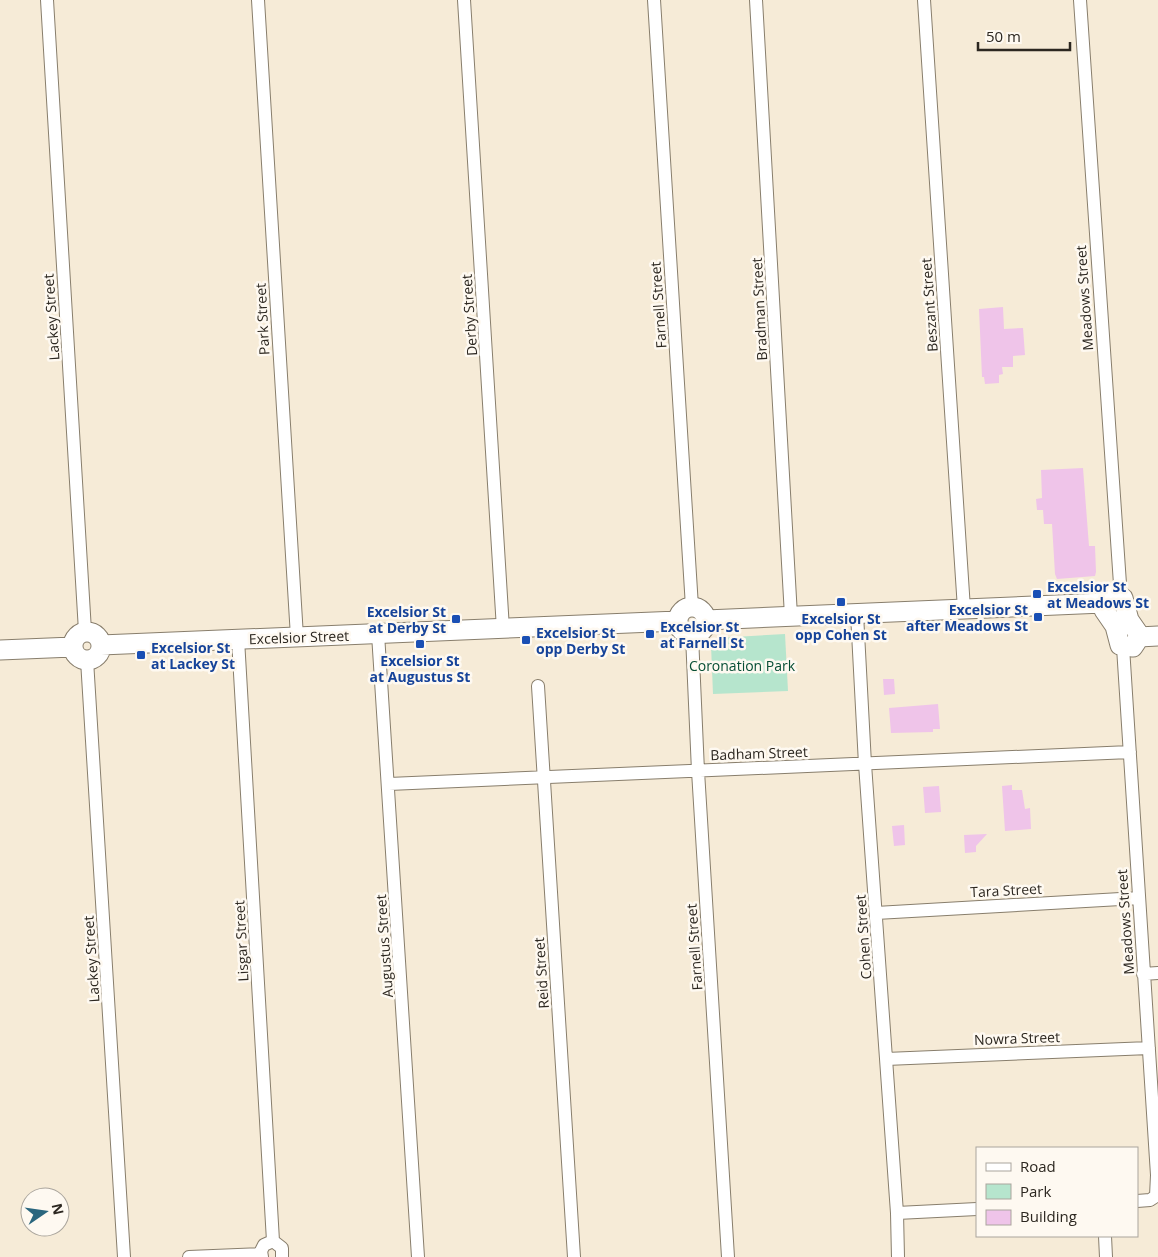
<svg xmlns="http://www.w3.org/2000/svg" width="1158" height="1257" viewBox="0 0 1158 1257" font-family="'Open Sans',sans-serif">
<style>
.green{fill:#b6e5cd}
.building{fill:#efc4e9}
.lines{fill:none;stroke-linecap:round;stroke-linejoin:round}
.street-casing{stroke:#887e6c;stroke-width:14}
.secondary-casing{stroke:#887e6c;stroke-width:21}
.street{stroke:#fff;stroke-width:12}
.secondary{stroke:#fff;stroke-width:19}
.transit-dot{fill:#1a4fb4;stroke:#fef9f1;stroke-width:2}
.labels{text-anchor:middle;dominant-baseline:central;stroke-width:5;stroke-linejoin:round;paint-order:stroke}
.street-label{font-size:14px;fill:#2c2720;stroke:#fef9f1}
.transit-label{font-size:14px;font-weight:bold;fill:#164399;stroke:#fef9f1;text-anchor:start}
.park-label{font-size:14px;fill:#074e35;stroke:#fef9f1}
</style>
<rect width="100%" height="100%" fill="#f6ebd7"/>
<!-- green -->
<path class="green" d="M 785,634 L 788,691 L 713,694 L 711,645 L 717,638 Z"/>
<!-- building -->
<path class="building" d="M 1003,307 L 1004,329 L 1023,328 L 1025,355 L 1013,356 L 1013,367 L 1002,367 L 1003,374 L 999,375 L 999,383 L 985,384 L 984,377 L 982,377 L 979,309 Z
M 1083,468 L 1089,546 L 1095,546 L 1096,572 L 1095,576 L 1057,579 L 1055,574 L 1052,524 L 1044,524 L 1043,510 L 1037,510 L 1036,499 L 1042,498 L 1041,470 Z
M 883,679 L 894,679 L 895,694 L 884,695 Z
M 938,704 L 940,729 L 933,729 L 933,732 L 891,733 L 889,708 Z
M 1012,785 L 1012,790 L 1022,790 L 1025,809 L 1030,808 L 1031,829 L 1005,831 L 1002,786 Z
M 939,786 L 941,812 L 925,813 L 923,787 Z
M 904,825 L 905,845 L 894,846 L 892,826 Z
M 987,834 L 976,846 L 976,852 L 965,853 L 964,835 Z"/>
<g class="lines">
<defs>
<path id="street" d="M 47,0 L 85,631
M 258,0 L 297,637
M 464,0 L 503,629
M 654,0 L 692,607
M 756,0 L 791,616
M 924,0 L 964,609
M 1080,0 L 1120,584 L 1118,595
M 857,614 L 865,764 L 897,1213 L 898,1257
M 378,634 L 418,1257
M 692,636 L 698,771 L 728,1257
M 238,639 L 273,1241
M 1123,647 L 1157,1175 L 1156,1196 L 1150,1200 L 1137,1201
M 87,660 L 124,1257
M 538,686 L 574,1257
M 389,784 L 1130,752
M 876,913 L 1138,898
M 1143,974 L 1158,973
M 886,1059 L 1149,1048
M 897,1213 L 977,1209
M 1105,1236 L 1106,1257
M 189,1257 L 261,1254
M 262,1257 L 261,1251 L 264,1245 L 273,1241 L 282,1248 L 282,1257"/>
<path id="secondary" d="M 1112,595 L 1118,595 L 1123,598 L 1129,620 L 1138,633 L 1137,641 L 1133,647 L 1120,645 L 1115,626 L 1104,610 L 1104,600 Z
M678 621a14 14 0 1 1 28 0a14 14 0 1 1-28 0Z
M 706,620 L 1103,603
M73 646a14 14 0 1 1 28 0a14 14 0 1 1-28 0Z
M 1139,637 L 1158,636
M 101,645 L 678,621
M 0,650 L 73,647"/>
</defs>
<!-- street casing -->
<use href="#street" class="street-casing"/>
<!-- secondary casing -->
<use href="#secondary" class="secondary-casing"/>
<!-- street -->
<use href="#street" class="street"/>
<!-- secondary -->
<use href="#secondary" class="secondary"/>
</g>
<!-- markers -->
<g class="transit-dot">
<rect x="1032" y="589" width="10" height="10" rx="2.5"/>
<rect x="836" y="597" width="10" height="10" rx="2.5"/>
<rect x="1033" y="612" width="10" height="10" rx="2.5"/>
<rect x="451" y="614" width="10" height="10" rx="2.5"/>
<rect x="645" y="629" width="10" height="10" rx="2.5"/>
<rect x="521" y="635" width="10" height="10" rx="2.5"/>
<rect x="415" y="639" width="10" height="10" rx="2.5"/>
<rect x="136" y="650" width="10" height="10" rx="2.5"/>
</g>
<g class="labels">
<!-- street labels -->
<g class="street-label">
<text transform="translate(1084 298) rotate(-94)">Meadows Street</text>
<text transform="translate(658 305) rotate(-94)">Farnell Street</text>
<text transform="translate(929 305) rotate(-94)">Beszant Street</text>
<text transform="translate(759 309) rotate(-93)">Bradman Street</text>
<text transform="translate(469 315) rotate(-94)">Derby Street</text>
<text transform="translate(51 317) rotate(-94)">Lackey Street</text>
<text transform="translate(262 319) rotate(-93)">Park Street</text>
<text transform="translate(299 637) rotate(-2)">Excelsior Street</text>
<text transform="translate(759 753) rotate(-2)">Badham Street</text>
<text transform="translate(1006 890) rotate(-3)">Tara Street</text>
<text transform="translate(1125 922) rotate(-94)">Meadows Street</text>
<text transform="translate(863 937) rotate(-94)">Cohen Street</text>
<text transform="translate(241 941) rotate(-93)">Lisgar Street</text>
<text transform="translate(384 946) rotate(-94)">Augustus Street</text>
<text transform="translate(694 947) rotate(-94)">Farnell Street</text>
<text transform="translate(91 959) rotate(-94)">Lackey Street</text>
<text transform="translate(541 973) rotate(-94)">Reid Street</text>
<text transform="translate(1017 1038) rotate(-2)">Nowra Street</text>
</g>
<!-- transit labels -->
<g class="transit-label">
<text x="1047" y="586">Excelsior St<tspan x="1047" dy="16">at Meadows St</tspan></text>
<text x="1028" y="609" text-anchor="end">Excelsior St<tspan x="1028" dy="16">after Meadows St</tspan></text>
<text x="446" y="611" text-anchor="end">Excelsior St<tspan x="446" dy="16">at Derby St</tspan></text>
<text x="841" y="618" text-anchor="middle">Excelsior St<tspan x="841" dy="16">opp Cohen St</tspan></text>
<text x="660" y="626">Excelsior St<tspan x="660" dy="16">at Farnell St</tspan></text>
<text x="536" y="632">Excelsior St<tspan x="536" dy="16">opp Derby St</tspan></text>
<text x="151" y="647">Excelsior St<tspan x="151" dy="16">at Lackey St</tspan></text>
<text x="420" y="660" text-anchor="middle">Excelsior St<tspan x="420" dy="16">at Augustus St</tspan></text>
</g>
<!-- park labels -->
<g class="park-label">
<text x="742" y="665">Coronation Park</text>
</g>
</g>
<!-- legend -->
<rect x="976" y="1147" width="162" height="90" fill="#fef9f1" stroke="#aaa59d"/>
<rect x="986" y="1163" width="25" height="8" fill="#ffffff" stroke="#aaa59d"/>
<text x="1020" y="1172" font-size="15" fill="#2c2720">Road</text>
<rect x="986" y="1184" width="25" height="15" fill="#b6e5cd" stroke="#aaa59d"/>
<text x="1020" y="1197" font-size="15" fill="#2c2720">Park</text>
<rect x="986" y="1210" width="25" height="15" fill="#efc4e9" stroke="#aaa59d"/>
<text x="1020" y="1222" font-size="15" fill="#2c2720">Building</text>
<!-- north arrow -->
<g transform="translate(45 1212) rotate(77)"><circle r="24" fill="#fef9f1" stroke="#aaa59d"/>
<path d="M0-4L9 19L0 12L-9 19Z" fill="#2a667e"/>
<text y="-8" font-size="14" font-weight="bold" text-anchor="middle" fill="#2c2720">N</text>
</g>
<!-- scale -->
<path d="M978 42v8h92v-8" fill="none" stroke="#2c2720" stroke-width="2.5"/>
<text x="986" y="42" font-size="15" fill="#2c2720" stroke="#fef9f1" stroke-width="4" paint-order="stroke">50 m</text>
</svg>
